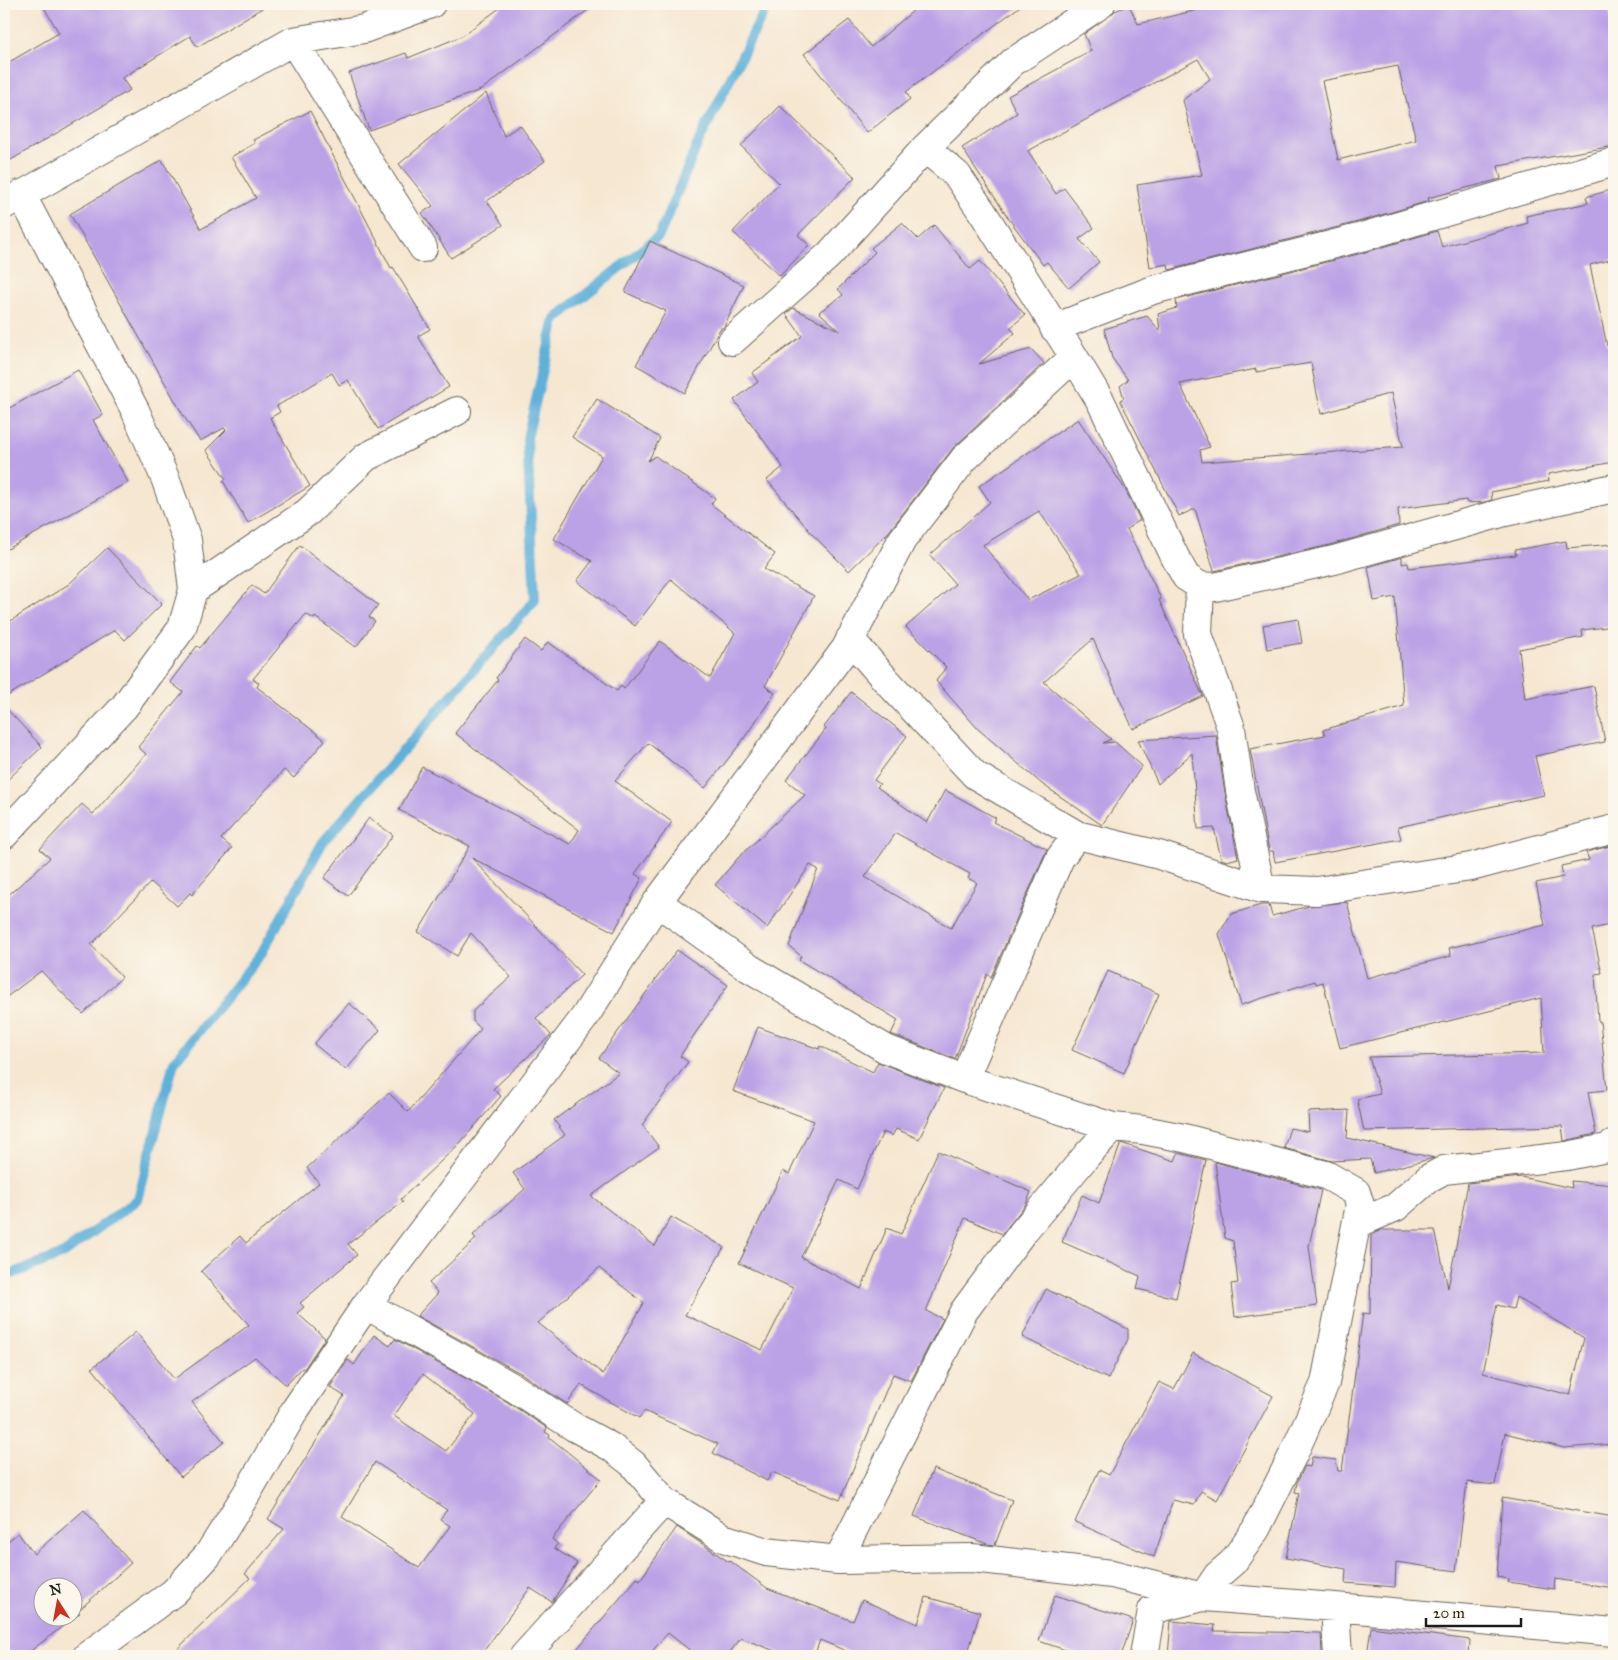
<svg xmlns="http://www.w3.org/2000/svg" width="1618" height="1660" viewBox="0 0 1618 1660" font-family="'IM FELL Great Primer',serif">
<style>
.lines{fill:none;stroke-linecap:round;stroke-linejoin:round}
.stream{stroke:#5fb1da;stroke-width:10}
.building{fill:#bba1e6;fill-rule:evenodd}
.street-casing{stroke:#68635b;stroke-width:30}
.street{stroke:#fff;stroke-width:28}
</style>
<rect width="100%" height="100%" fill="#fbf7ec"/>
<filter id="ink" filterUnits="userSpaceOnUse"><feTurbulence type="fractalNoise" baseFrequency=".02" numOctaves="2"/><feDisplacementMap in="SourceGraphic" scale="10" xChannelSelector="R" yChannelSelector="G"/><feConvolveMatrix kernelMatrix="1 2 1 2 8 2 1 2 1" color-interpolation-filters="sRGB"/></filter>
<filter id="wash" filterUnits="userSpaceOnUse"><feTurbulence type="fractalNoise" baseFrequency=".0096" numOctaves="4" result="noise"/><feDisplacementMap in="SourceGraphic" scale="20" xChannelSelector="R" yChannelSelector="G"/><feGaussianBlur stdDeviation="1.12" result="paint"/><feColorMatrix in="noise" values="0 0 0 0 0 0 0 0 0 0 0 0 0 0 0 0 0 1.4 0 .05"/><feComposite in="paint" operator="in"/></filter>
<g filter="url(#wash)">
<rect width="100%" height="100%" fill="#f6e7d1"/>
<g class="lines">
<!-- stream -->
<path class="stream" d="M 4,1277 L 63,1254 L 138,1199 L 174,1062 L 261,954 L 323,842 L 535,600 L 527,438 L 555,319 L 659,236 L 698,143 L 764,12 L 771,4"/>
</g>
<g id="blocks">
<!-- building -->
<path class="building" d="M 42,4 L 269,4 L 197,47 L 190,36 L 122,78 L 130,90 L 4,164 L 4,65 L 59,33 Z
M 505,4 L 596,4 L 481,90 L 369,130 L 349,73 L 406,53 L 408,58 L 462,36 Z
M 921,4 L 1023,4 L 906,92 L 910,99 L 867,133 L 804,54 L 849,20 L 871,47 Z
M 1223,4 L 1607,4 L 1614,28 L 1614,146 L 1498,166 L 1501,179 L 1428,198 L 1429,201 L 1358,222 L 1169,270 L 1168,264 L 1150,267 L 1137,185 L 1202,175 L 1183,100 L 1210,79 L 1198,59 L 1028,151 L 1056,194 L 1064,188 L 1094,228 L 1079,239 L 1099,262 L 1069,288 L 1047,262 L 1043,265 L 1009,219 L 962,148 L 1017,113 L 1008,96 L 1091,51 L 1084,34 L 1115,11 L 1129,5 L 1138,24 ZM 1398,66 L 1416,140 L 1338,160 L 1322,81 Z
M 486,93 L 504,136 L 520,125 L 545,161 L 487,201 L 503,225 L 451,258 L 422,213 L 433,206 L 399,164 Z
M 780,106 L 855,177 L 798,235 L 809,245 L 780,276 L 733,232 L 779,183 L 741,146 Z
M 310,111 L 391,268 L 393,267 L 430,329 L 418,336 L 449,387 L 378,429 L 348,380 L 339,385 L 332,373 L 277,406 L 280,412 L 270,418 L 310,486 L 248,523 L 223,481 L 226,479 L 206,450 L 226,430 L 224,428 L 200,441 L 183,415 L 70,214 L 162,160 L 201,229 L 256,198 L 231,157 L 255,143 L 253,140 Z
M 1614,189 L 1614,259 L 1590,265 L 1607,346 L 1614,345 L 1614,462 L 1548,474 L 1549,481 L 1491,492 L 1492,500 L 1485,502 L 1467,503 L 1466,500 L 1398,509 L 1399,525 L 1330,545 L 1214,571 L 1195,509 L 1179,516 L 1120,400 L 1124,398 L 1120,386 L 1128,380 L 1112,358 L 1104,329 L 1147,316 L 1160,331 L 1158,314 L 1177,308 L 1176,300 L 1366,252 L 1437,231 L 1442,247 L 1528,223 L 1526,216 L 1588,203 L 1586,197 ZM 1311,363 L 1321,414 L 1391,393 L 1403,447 L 1202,462 L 1200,450 L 1210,447 L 1180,384 L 1256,369 L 1256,372 Z
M 902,223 L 918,239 L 934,225 L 970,269 L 980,261 L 1025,315 L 1010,328 L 1015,333 L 979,364 L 1031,349 L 1044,363 L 953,448 L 888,533 L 849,571 L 812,534 L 767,480 L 783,467 L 734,400 L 758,382 L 752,373 L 802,336 L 786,314 L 793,308 L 840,331 L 819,312 L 843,295 L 838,289 L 875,252 L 871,248 Z
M 650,241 L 744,285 L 724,327 L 720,329 L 685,393 L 636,365 L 666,311 L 625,292 Z
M 78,370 L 103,415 L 93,420 L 128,482 L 4,551 L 4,411 Z
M 597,399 L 660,438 L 648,461 L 655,456 L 715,498 L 711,504 L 775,554 L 764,569 L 814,596 L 765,686 L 775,693 L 740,744 L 705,788 L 648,743 L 615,781 L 672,822 L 635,874 L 642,878 L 614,932 L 472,858 L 582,975 L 536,1018 L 551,1035 L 493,1089 L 501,1096 L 460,1143 L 401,1199 L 403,1202 L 348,1244 L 357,1255 L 300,1303 L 304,1307 L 297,1313 L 325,1338 L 304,1369 L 302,1368 L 286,1385 L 255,1357 L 192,1402 L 224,1442 L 181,1477 L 92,1368 L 136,1332 L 174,1379 L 249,1325 L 201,1271 L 240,1236 L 246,1243 L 319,1183 L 307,1168 L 389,1093 L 408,1112 L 481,1029 L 473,1021 L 473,1011 L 511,977 L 471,933 L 457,956 L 418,932 L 470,846 L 399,810 L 422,767 L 570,844 L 579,830 L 455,733 L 498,680 L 496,678 L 525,639 L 541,651 L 548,642 L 617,691 L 621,686 L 624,689 L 660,641 L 710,678 L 735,633 L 671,579 L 635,626 L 577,581 L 592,561 L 554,539 L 602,456 L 572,437 Z
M 1078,419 L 1125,489 L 1140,520 L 1127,529 L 1161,599 L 1159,600 L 1203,696 L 1133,729 L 1093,639 L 1044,682 L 1111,739 L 1103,743 L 1115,742 L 1142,766 L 1102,825 L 1042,784 L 978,729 L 936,681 L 946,667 L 906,627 L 955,584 L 930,555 L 990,502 L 979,486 ZM 1039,511 L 1081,574 L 1028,600 L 983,545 Z
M 1566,541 L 1567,548 L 1614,544 L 1614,626 L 1582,630 L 1583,637 L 1519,649 L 1525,699 L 1594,686 L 1605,742 L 1535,756 L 1544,795 L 1398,827 L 1401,839 L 1275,862 L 1273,851 L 1269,851 L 1250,749 L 1325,735 L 1323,730 L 1404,706 L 1395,597 L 1374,601 L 1368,567 L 1402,557 L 1402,564 L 1408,563 L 1409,568 L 1516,555 L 1515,550 Z
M 300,545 L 378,605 L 369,617 L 375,621 L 356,647 L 315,617 L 314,619 L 306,614 L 253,679 L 259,683 L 257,687 L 325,740 L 294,778 L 284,770 L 221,839 L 232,848 L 192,895 L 190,893 L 177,906 L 151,882 L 91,945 L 122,977 L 83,1014 L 41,971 L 4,999 L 4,899 L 50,858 L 40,849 L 82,804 L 93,814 L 146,754 L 138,747 L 183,692 L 170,682 L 197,646 L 200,648 L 252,585 L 264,594 Z
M 107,548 L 162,604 L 125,640 L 115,630 L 4,698 L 4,625 L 69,584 Z
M 1298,619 L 1302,643 L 1267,649 L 1263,625 Z
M 851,692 L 907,736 L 874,780 L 880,784 L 877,787 L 927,823 L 945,790 L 996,818 L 993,822 L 1047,849 L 991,977 L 987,974 L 955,1059 L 891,1034 L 898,1020 L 799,960 L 801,956 L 789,946 L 818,869 L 810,865 L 767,928 L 715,885 L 738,858 L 805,795 L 786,780 L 826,729 L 824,727 ZM 896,833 L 970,874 L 968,878 L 977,883 L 951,928 L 865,877 Z
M 4,706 L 42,747 L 4,783 Z
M 1216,735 L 1225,793 L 1238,858 L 1227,861 L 1221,859 L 1214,828 L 1198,829 L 1192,753 L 1158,784 L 1138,740 Z
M 369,818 L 393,835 L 348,896 L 324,878 Z
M 1614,845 L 1614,924 L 1592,929 L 1602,973 L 1595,974 L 1598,1021 L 1600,1021 L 1607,1090 L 1588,1092 L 1596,1134 L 1564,1141 L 1562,1126 L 1364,1131 L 1357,1099 L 1380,1094 L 1369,1057 L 1544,1053 L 1541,998 L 1340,1048 L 1323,982 L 1316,984 L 1315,981 L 1241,1005 L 1219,934 L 1231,914 L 1261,905 L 1269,905 L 1272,916 L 1309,906 L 1347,902 L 1367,978 L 1451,956 L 1449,948 L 1545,925 L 1536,883 L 1563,877 L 1561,866 L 1589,860 L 1586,852 Z
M 677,950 L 728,985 L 680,1056 L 688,1062 L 642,1125 L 659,1147 L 591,1196 L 655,1246 L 671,1217 L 724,1247 L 685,1315 L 762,1350 L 793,1288 L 739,1263 L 783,1171 L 789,1174 L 814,1121 L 733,1091 L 758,1027 L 819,1049 L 820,1046 L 873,1072 L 878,1062 L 944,1088 L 919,1139 L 896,1129 L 892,1136 L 883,1132 L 857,1189 L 839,1180 L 801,1257 L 861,1289 L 887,1228 L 901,1234 L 938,1151 L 1031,1192 L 1026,1204 L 1002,1234 L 965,1218 L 926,1311 L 943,1319 L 911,1381 L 893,1374 L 840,1500 L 772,1472 L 767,1481 L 713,1453 L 718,1444 L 644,1411 L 639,1418 L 581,1385 L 567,1404 L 522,1374 L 417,1316 L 438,1293 L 429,1283 L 476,1239 L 473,1235 L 525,1189 L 513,1173 L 565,1135 L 554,1120 L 619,1073 L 599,1058 ZM 599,1268 L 644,1303 L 603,1374 L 538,1323 Z
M 1108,971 L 1159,994 L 1124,1073 L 1072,1050 Z
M 349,1003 L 380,1030 L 346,1070 L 314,1044 Z
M 1349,1110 L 1347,1138 L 1434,1158 L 1374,1173 L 1370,1159 L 1332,1161 L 1284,1148 L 1290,1128 L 1309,1132 L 1308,1112 Z
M 1121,1143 L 1175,1161 L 1178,1153 L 1206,1160 L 1176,1298 L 1137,1289 L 1140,1276 L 1062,1242 L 1082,1195 L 1099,1203 Z
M 1215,1162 L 1321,1190 L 1309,1246 L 1317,1306 L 1235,1317 L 1231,1284 L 1238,1283 L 1233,1241 L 1225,1238 Z
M 1521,1177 L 1572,1188 L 1571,1181 L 1614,1185 L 1614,1444 L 1564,1448 L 1505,1433 L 1495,1485 L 1467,1482 L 1456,1571 L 1396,1562 L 1395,1587 L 1345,1583 L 1346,1569 L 1286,1558 L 1299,1493 L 1295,1492 L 1297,1483 L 1305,1466 L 1310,1467 L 1312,1457 L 1336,1460 L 1338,1471 L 1342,1471 L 1363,1313 L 1370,1314 L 1371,1235 L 1381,1230 L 1435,1230 L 1448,1288 L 1468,1183 ZM 1516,1297 L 1584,1338 L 1570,1395 L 1483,1373 L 1497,1305 L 1513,1309 Z
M 1046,1289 L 1128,1329 L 1128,1339 L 1108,1379 L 1022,1337 Z
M 374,1335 L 390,1346 L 395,1339 L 506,1401 L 547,1428 L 545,1432 L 550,1435 L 549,1437 L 601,1479 L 552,1539 L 558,1544 L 554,1548 L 577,1563 L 552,1602 L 530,1588 L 480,1656 L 170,1656 L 250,1578 L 245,1574 L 284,1529 L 268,1519 L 344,1396 L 330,1387 L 348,1360 L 354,1365 ZM 423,1374 L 475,1414 L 446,1451 L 394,1416 ZM 375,1462 L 447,1510 L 440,1519 L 450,1526 L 419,1568 L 342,1517 Z
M 1193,1353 L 1273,1396 L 1217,1500 L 1201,1491 L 1194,1505 L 1173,1500 L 1154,1557 L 1075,1522 L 1099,1470 L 1109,1475 L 1159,1382 L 1174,1389 Z
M 933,1469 L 1012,1500 L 995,1545 L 987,1544 L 914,1516 Z
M 1502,1498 L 1614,1517 L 1614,1588 L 1555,1579 L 1554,1589 L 1508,1582 L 1509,1579 L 1497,1577 Z
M 84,1510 L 131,1563 L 78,1611 L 80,1613 L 24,1656 L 4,1656 L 4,1544 L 18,1533 L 34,1554 ZM 42,1588 L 72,1588 L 72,1618 L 42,1618 Z
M 677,1527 L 729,1562 L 730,1561 L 767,1588 L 853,1621 L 862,1600 L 918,1624 L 926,1597 L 980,1612 L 967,1656 L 858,1656 L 820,1640 L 814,1656 L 788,1656 L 741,1638 L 727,1656 L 697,1656 L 668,1633 L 648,1656 L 571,1656 L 637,1578 L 640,1580 Z
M 1055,1595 L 1133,1620 L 1121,1656 L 1083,1656 L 1039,1641 Z
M 1171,1621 L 1215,1625 L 1214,1631 L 1321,1633 L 1322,1656 L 1168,1656 Z
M 1371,1627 L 1470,1640 L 1469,1656 L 1367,1656 Z"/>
</g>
</g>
<g filter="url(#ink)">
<use href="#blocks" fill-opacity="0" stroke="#68635b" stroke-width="1"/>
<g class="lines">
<defs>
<path id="street" d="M 293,41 L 423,248
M 925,148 L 957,175 L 983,213 L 1074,357 L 1101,402 L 1175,557 L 1186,577 L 1200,586 L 1215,587 L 1334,560 L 1505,512 L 1614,488
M 4,205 L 293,41 L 364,29 L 431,4
M 1054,328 L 1153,290 L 1362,237 L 1614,162
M 732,341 L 829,255 L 925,148 L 1013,62 L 1101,4
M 1200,586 L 1198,634 L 1231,728 L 1240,791 L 1261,889
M 193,590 L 308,512 L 366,457 L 457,411
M 850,639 L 886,680 L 975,775 L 1077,835
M 4,835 L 124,707 L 182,628 L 193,590 L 187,540 L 165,478 L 135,410 L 21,194
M 657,902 L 749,968 L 886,1049 L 964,1079 L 1113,1127 L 1143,1130 L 1184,1138 L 1326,1175 L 1356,1192 L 1360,1205 L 1325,1383 L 1294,1453 L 1256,1529 L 1233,1562 L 1218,1575 L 1203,1597 L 1152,1610 L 1144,1656
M 964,1079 L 1060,858 L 1077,835 L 1159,855 L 1261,889 L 1317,891 L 1471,867 L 1614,829
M 1357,1224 L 1396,1207 L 1429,1178 L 1444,1170 L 1567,1156 L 1607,1148 L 1614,1144
M 366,1305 L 514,1388 L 574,1427 L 611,1447 L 633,1464 L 664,1501 L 723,1538 L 766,1552 L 838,1560 L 972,1558 L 1112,1574 L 1203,1597 L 1335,1607 L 1614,1632
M 838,1560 L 964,1311 L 1022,1233 L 1087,1155 L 1113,1127
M 1335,1607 L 1338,1656
M 87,1656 L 174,1592 L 208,1555 L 247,1493 L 295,1410 L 366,1305 L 584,1018 L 657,902 L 846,648 L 902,540 L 964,459 L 1074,357
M 524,1656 L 664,1501"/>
</defs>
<!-- street casing -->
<use href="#street" class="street-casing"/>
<!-- street -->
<use href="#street" class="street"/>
</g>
</g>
<!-- margin -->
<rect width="1618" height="1660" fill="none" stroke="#fbf7ec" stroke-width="20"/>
<!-- north arrow -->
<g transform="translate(58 1602) rotate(349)"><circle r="24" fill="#fbf7ec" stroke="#a29f99"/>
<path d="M0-4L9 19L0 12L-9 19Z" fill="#c8321e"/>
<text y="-8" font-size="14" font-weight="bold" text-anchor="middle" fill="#1c1c1c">N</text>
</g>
<!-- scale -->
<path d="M1426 1618v8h95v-8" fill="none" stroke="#1c1c1c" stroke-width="2.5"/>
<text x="1433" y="1618" font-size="15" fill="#1c1c1c" stroke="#fbf7ec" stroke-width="4" paint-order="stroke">20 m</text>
</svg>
